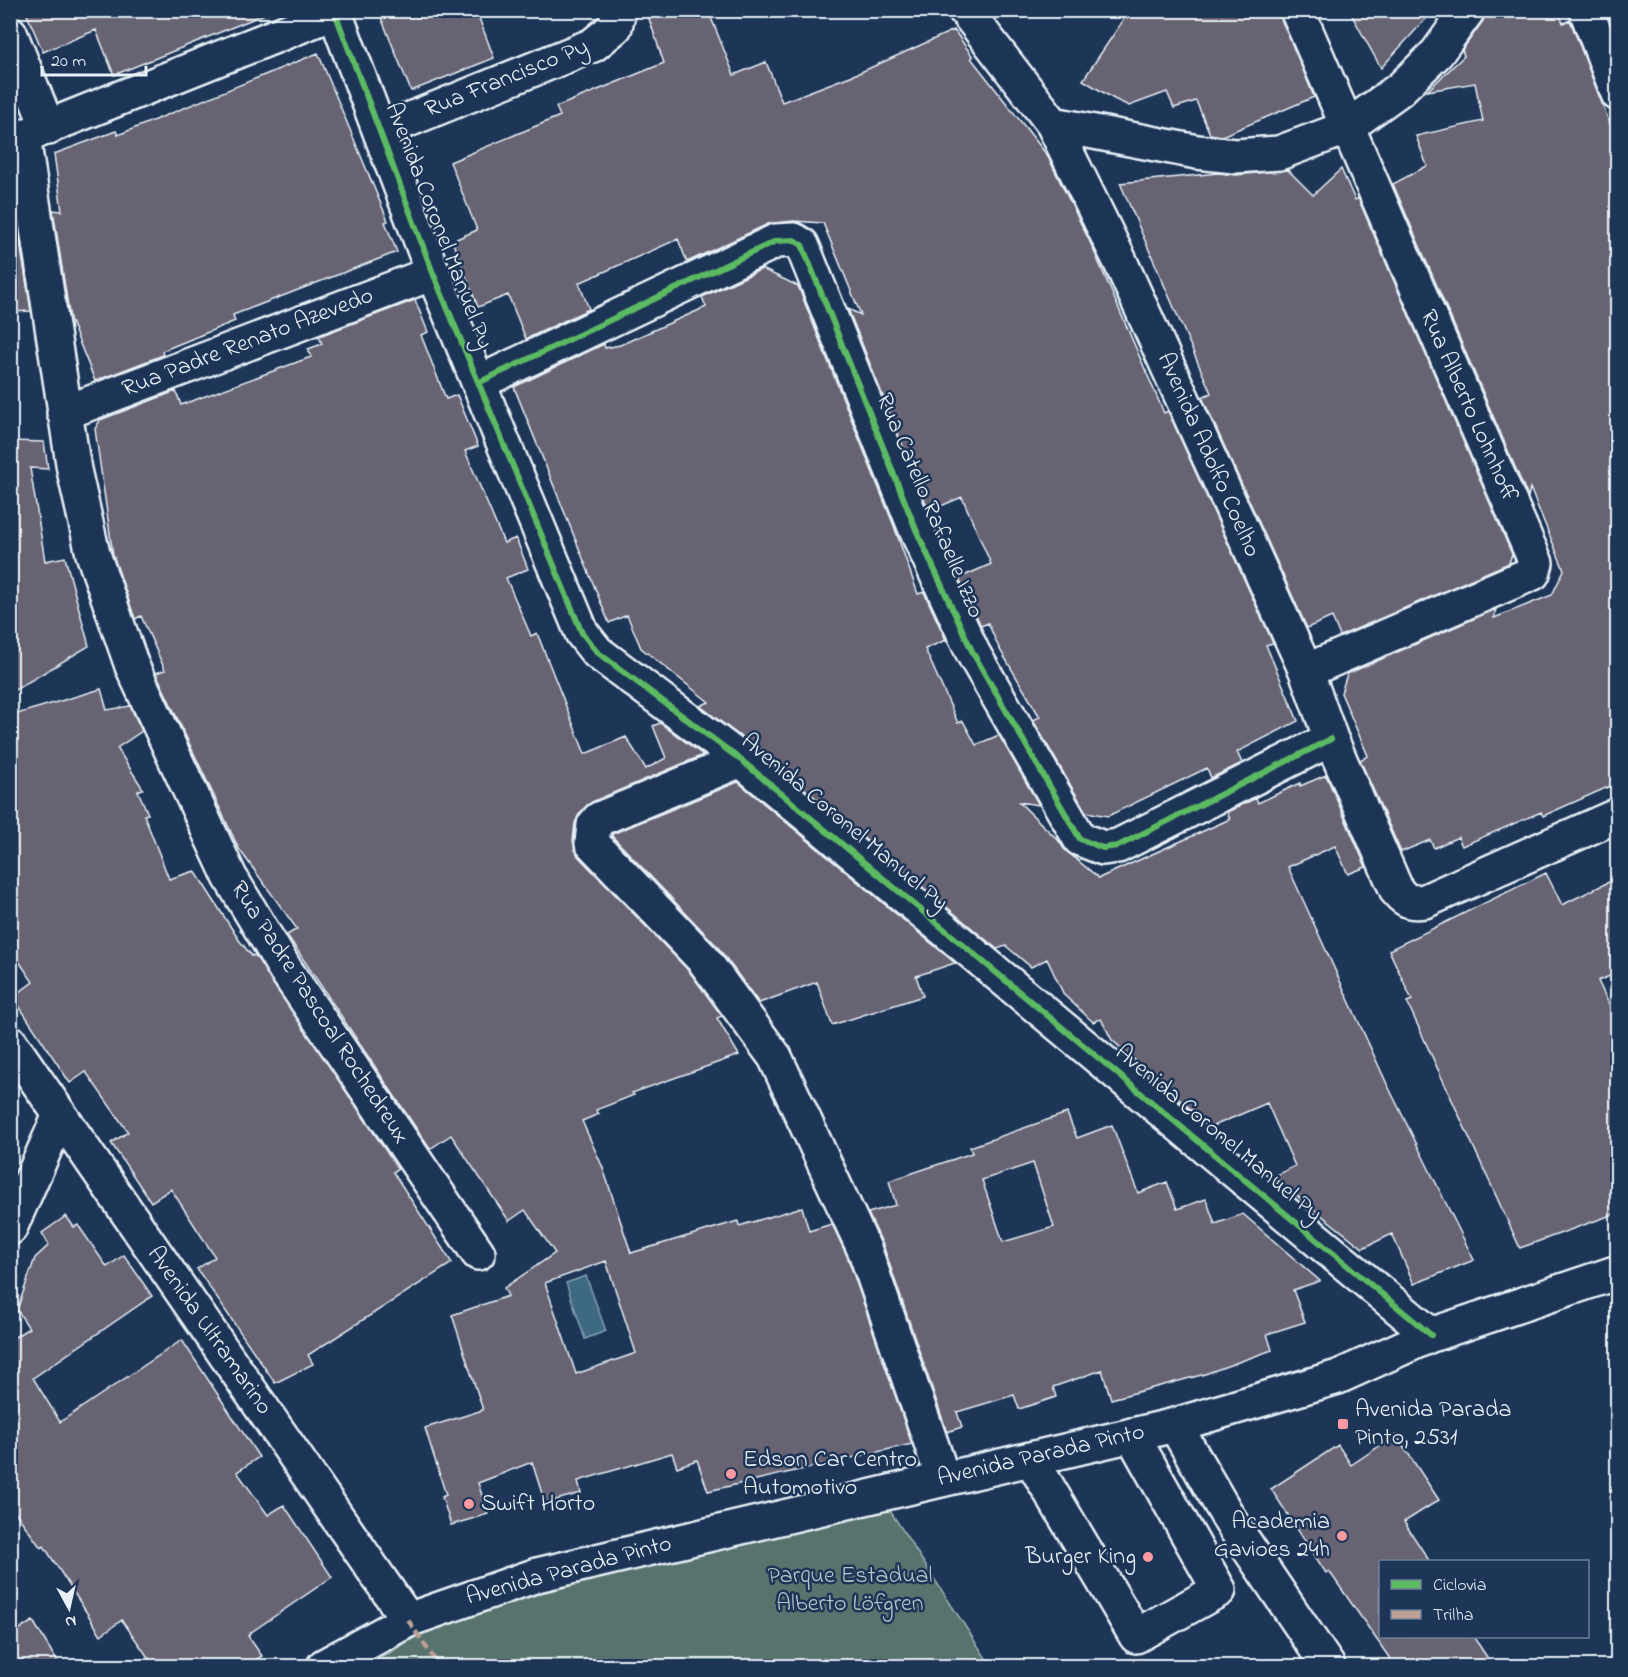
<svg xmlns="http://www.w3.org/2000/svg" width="1628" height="1677" viewBox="0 0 1628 1677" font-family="'Indie Flower',sans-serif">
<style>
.green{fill:#58726e;stroke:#a0b2b3;stroke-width:1.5}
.water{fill:#3e6a82;stroke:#82a0b1;stroke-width:1.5}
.building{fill:#676373;stroke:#e8f1f8;stroke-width:1.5;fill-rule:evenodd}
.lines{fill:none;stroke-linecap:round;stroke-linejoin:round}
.minor-casing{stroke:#e8f1f8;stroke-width:38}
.major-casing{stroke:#e8f1f8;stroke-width:38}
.minor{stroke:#1d3557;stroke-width:33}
.major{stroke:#1d3557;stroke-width:33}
.quiet{stroke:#bda197;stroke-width:4.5;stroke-dasharray:9 4.5;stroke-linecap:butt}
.cycleway-casing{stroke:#1d3557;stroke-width:10}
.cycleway{stroke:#5cba63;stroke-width:6}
.poi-dot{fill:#ff9aa2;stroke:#1d3557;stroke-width:2}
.labels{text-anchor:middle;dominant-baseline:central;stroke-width:5;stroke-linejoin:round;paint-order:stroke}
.street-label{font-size:24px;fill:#e8f1f8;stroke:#1d3557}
.poi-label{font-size:24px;fill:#e8f1f8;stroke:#1d3557;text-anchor:start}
.park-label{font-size:24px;fill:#b6c5c8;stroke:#1d3557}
</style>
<rect width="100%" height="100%" fill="#1d3557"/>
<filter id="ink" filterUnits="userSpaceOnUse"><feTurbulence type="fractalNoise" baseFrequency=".0167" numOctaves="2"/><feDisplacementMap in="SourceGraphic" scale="12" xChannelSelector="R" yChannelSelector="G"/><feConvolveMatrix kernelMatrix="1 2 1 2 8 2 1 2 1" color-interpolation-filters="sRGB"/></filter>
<g filter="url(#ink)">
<!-- green -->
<path class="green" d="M 885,1503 L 991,1666 L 367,1666 L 421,1634 L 532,1593 Z"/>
<!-- water -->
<path class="water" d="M 586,1276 L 606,1331 L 585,1339 L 566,1283 Z"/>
<!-- building -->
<path class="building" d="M 25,10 L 270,10 L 270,12 L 114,75 L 96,30 L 43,52 Z
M 378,10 L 476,10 L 494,58 L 411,91 Z
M 646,10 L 708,10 L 734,75 L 766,62 L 782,102 L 861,72 L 954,30 L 973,57 L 971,58 L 1047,155 L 1090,242 L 1164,413 L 1168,411 L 1273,643 L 1266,645 L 1298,721 L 1237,752 L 1242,763 L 1211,778 L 1207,768 L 1108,816 L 1086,812 L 1033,720 L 1040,717 L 999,648 L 988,623 L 981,626 L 959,578 L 991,564 L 962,497 L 929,511 L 848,309 L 861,315 L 823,223 L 793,221 L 768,224 L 687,262 L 678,239 L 579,283 L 589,309 L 526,339 L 508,295 L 478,307 L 452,241 L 477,230 L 450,162 L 560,116 L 556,107 L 664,63 Z
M 1127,10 L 1279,10 L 1314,97 L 1222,136 L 1210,134 L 1196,101 L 1174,108 L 1167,92 L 1129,106 L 1114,99 L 1083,80 L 1122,22 Z
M 1349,10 L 1434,10 L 1381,68 Z
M 1486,10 L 1558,10 L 1563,23 L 1570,20 L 1610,124 L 1617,119 L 1617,783 L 1543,816 L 1541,812 L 1462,846 L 1458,837 L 1434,848 L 1430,840 L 1401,852 L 1360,760 L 1368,756 L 1341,693 L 1347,674 L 1496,609 L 1494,618 L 1552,595 L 1564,570 L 1530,488 L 1528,497 L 1393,184 L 1427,166 L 1416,136 L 1483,121 L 1475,83 L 1427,91 L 1464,56 L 1462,50 L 1483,21 Z
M 318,53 L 388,221 L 385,222 L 397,252 L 233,315 L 235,321 L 162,351 L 163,355 L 95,381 L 70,319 L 53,210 L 62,211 L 54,154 L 116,131 L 118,135 Z
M 1341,169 L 1355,200 L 1358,198 L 1512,554 L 1509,563 L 1340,636 L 1332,617 L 1307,628 L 1202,397 L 1211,393 L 1120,183 L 1218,173 L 1236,175 L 1288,170 L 1313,195 Z
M 10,204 L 14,205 L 31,311 L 10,312 Z
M 762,269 L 798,286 L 894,526 L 918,594 L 924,592 L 946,640 L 925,649 L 958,723 L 963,721 L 976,745 L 999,735 L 1039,805 L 1019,802 L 1059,841 L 1064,849 L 1099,878 L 1230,819 L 1227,812 L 1256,798 L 1258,803 L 1300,783 L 1300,786 L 1326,775 L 1366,867 L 1348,874 L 1335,846 L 1288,867 L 1387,1084 L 1474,1260 L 1414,1284 L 1392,1234 L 1363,1248 L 1273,1177 L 1295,1166 L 1267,1103 L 1211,1127 L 1112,1040 L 1101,1019 L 1093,1022 L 1064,995 L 1047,959 L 1031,967 L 1006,946 L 997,949 L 753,746 L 700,706 L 709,702 L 641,648 L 627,615 L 609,623 L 514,387 L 604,344 L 605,348 L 620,345 L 706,307 L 702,297 Z
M 415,300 L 428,332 L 421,335 L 446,399 L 457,395 L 478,446 L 465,451 L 504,543 L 516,538 L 528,569 L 506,578 L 531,636 L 537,633 L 585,754 L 626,737 L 646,769 L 666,758 L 653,726 L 660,723 L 703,755 L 592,802 L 580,813 L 575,823 L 573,841 L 578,856 L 689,971 L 722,1016 L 717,1018 L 739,1055 L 632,1093 L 634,1095 L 596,1110 L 599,1114 L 582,1121 L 603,1168 L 631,1253 L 738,1221 L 739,1226 L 802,1207 L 809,1231 L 832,1224 L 848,1258 L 912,1444 L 708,1491 L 697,1460 L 677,1467 L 672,1453 L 578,1481 L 581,1493 L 545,1503 L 532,1462 L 478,1483 L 488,1514 L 451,1525 L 442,1497 L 446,1495 L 425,1428 L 483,1410 L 452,1315 L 508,1296 L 504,1288 L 555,1253 L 525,1210 L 509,1221 L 451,1135 L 430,1149 L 287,935 L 297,929 L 239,849 L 156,673 L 165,670 L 141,616 L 135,619 L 113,555 L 95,429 L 100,420 L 176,391 L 181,405 L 311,357 L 308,349 L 322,344 L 319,336 ZM 606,1261 L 636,1353 L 576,1374 L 545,1283 Z
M 10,441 L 44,442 L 48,469 L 30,468 L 45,561 L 65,557 L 89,646 L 10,693 Z
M 101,689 L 107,710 L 130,706 L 142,731 L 117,748 L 143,789 L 138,791 L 148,814 L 144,815 L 169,879 L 195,871 L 239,940 L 252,956 L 255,955 L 398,1169 L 393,1172 L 452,1263 L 308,1355 L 313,1364 L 275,1383 L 197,1269 L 215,1257 L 171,1189 L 151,1202 L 111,1143 L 128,1132 L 86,1072 L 70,1083 L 13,997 L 33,982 L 10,948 L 10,716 Z
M 738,782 L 955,963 L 916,976 L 923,996 L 832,1025 L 817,982 L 759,1003 L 717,946 L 612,836 L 612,834 Z
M 1546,873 L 1562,905 L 1617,878 L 1617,973 L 1598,981 L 1617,1021 L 1617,1213 L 1520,1248 L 1407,1002 L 1412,1000 L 1389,950 Z
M 1067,1113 L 1077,1138 L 1112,1125 L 1138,1193 L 1167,1182 L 1177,1209 L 1206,1199 L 1215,1224 L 1243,1214 L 1320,1281 L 1293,1290 L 1305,1322 L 1267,1334 L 1272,1350 L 1205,1374 L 1111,1399 L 1102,1370 L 1053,1387 L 1056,1397 L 1019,1409 L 1014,1395 L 957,1412 L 962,1427 L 947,1432 L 883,1245 L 868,1213 L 896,1205 L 889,1181 L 972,1153 L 970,1147 ZM 1033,1163 L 1054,1227 L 1003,1242 L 982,1180 Z
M 66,1216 L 74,1227 L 78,1225 L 107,1267 L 124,1255 L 152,1296 L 33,1378 L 60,1422 L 182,1340 L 259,1457 L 237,1472 L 268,1515 L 284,1505 L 332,1577 L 250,1633 L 248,1636 L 262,1656 L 246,1666 L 154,1666 L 122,1620 L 101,1635 L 44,1546 L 41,1548 L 10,1505 L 10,1340 L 29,1328 L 17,1310 L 35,1258 L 49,1245 L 42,1233 Z
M 1396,1435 L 1439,1500 L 1404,1522 L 1430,1562 L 1380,1562 L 1380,1636 L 1473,1636 L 1493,1666 L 1395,1666 L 1329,1571 L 1326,1573 L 1271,1489 L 1338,1445 L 1351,1465 Z
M 33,1621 L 60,1666 L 10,1666 L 10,1635 Z"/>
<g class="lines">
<defs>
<path id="minor" d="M 334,10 L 433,273 L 582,633 L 597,652 L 741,760 L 1431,1335
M 965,10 L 1053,124 L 1120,261 L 1306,671 L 1331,739 L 1397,891 C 1406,902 1412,903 1425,901 L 1618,815
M 1297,10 L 1536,563 L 1533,573 L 1306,671
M 1586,10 L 1618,94
M 10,33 L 48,128
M 1053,124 L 1197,152 L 1235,156 L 1279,153 L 1346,128 L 1400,89 L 1437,53 L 1468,10
M 381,131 L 593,45 L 615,27 L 619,10
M 23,137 L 74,470 L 93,554 L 132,666 L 230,877 L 285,969 L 478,1253
M 10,142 L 335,12
M 480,382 L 776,241 L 794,240 L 802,245 L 917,532 L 973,653 L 1080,839 L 1103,848 L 1118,846 L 1331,739
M 64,413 L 433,273
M 741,760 L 599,819 L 594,825 L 592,843 L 703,959 L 775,1057 L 865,1251 L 943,1478
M 10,1042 L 408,1620
M 10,1228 L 60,1115
M 1175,1425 L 1231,1522 L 1328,1666
M 1031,1459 L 1136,1636 L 1219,1590 L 1132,1435"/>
<path id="major" d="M 324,1666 L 408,1620 L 537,1575 L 1175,1425 L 1338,1377 L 1431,1335 L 1618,1272"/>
</defs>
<!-- minor casing -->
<use href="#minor" class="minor-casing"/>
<!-- major casing -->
<use href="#major" class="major-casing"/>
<!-- minor -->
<use href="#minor" class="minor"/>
<!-- major -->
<use href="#major" class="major"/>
<!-- quiet -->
<path class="quiet" d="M 408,1620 L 439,1666"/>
<defs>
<path id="cycleway" d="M 334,10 L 433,273 L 582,633 L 597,652 L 741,760 L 1431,1335
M 480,382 L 776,241 L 794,240 L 802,245 L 917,532 L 973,653 L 1080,839 L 1103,848 L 1118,846 L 1331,739"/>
</defs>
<!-- cycleway casing -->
<use href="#cycleway" class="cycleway-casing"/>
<!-- cycleway -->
<use href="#cycleway" class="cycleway"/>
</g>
</g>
<!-- markers -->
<g class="poi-dot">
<rect x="1337" y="1418" width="12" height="12" rx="3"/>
<circle cx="731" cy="1474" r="6"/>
<circle cx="469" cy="1504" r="6"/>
<circle cx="1342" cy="1536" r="6"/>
<circle cx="1148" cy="1557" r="6"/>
</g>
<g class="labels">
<!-- street labels -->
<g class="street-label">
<text transform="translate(507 79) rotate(-22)">Rua Francisco Py</text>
<text transform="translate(438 226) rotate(69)">Avenida Coronel Manuel Py</text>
<text transform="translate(248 343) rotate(-21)">Rua Padre Renato Azevedo</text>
<text transform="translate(1468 406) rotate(66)">Rua Alberto Lohnhoff</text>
<text transform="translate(1208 455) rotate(66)">Avenida Adolfo Coelho</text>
<text transform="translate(929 506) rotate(67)">Rua Catello Rafaelle Izzo</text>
<text transform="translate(844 823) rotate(40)">Avenida Coronel Manuel Py</text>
<text transform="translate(319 1013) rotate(57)">Rua Padre Pascoal Rochedreux</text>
<text transform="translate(1218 1134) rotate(40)">Avenida Coronel Manuel Py</text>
<text transform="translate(209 1331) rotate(55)">Avenida Ultramarino</text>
<text transform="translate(1041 1456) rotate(-13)">Avenida Parada Pinto</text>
<text transform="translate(569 1571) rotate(-15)">Avenida Parada Pinto</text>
</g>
<!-- poi labels -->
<g class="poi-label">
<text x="1355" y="1410">Avenida Parada<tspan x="1355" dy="28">Pinto, 2531</tspan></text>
<text x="743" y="1460">Edson Car Centro<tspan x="743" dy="28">Automotivo</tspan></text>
<text x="481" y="1504">Swift Horto</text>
<text x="1330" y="1522" text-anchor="end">Academia<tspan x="1330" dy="28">Gavioes 24h</tspan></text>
<text x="1136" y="1557" text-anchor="end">Burger King</text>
</g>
<!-- park labels -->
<g class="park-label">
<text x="850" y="1576">Parque Estadual<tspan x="850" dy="28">Alberto Löfgren</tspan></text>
</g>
</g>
<!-- margin -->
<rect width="1628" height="1677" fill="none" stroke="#1d3557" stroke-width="36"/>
<rect x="18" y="18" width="1592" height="1641" fill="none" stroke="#e8f1f8" stroke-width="2" filter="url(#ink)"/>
<!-- legend -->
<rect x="1379" y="1560" width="210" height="78" fill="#1d3557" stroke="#6e8097" stroke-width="1.5"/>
<rect x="1391" y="1580" width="30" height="9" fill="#5cba63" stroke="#6e8097" stroke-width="1.5"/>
<text x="1433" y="1590" font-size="18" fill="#e8f1f8">Ciclovia</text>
<rect x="1391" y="1610" width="30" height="9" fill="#bda197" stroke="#6e8097" stroke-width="1.5"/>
<text x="1433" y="1620" font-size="18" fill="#e8f1f8">Trilha</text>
<!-- north arrow -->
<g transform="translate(69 1608) rotate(172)" stroke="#1d3557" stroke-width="4.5" paint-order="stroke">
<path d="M0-4.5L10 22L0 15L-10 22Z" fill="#e8f1f8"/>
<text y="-9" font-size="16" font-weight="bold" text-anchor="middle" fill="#e8f1f8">N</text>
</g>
<!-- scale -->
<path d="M42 66v9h104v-9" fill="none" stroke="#e8f1f8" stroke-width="3"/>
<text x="51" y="66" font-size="18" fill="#e8f1f8" stroke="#1d3557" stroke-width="4.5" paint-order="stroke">20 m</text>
</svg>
